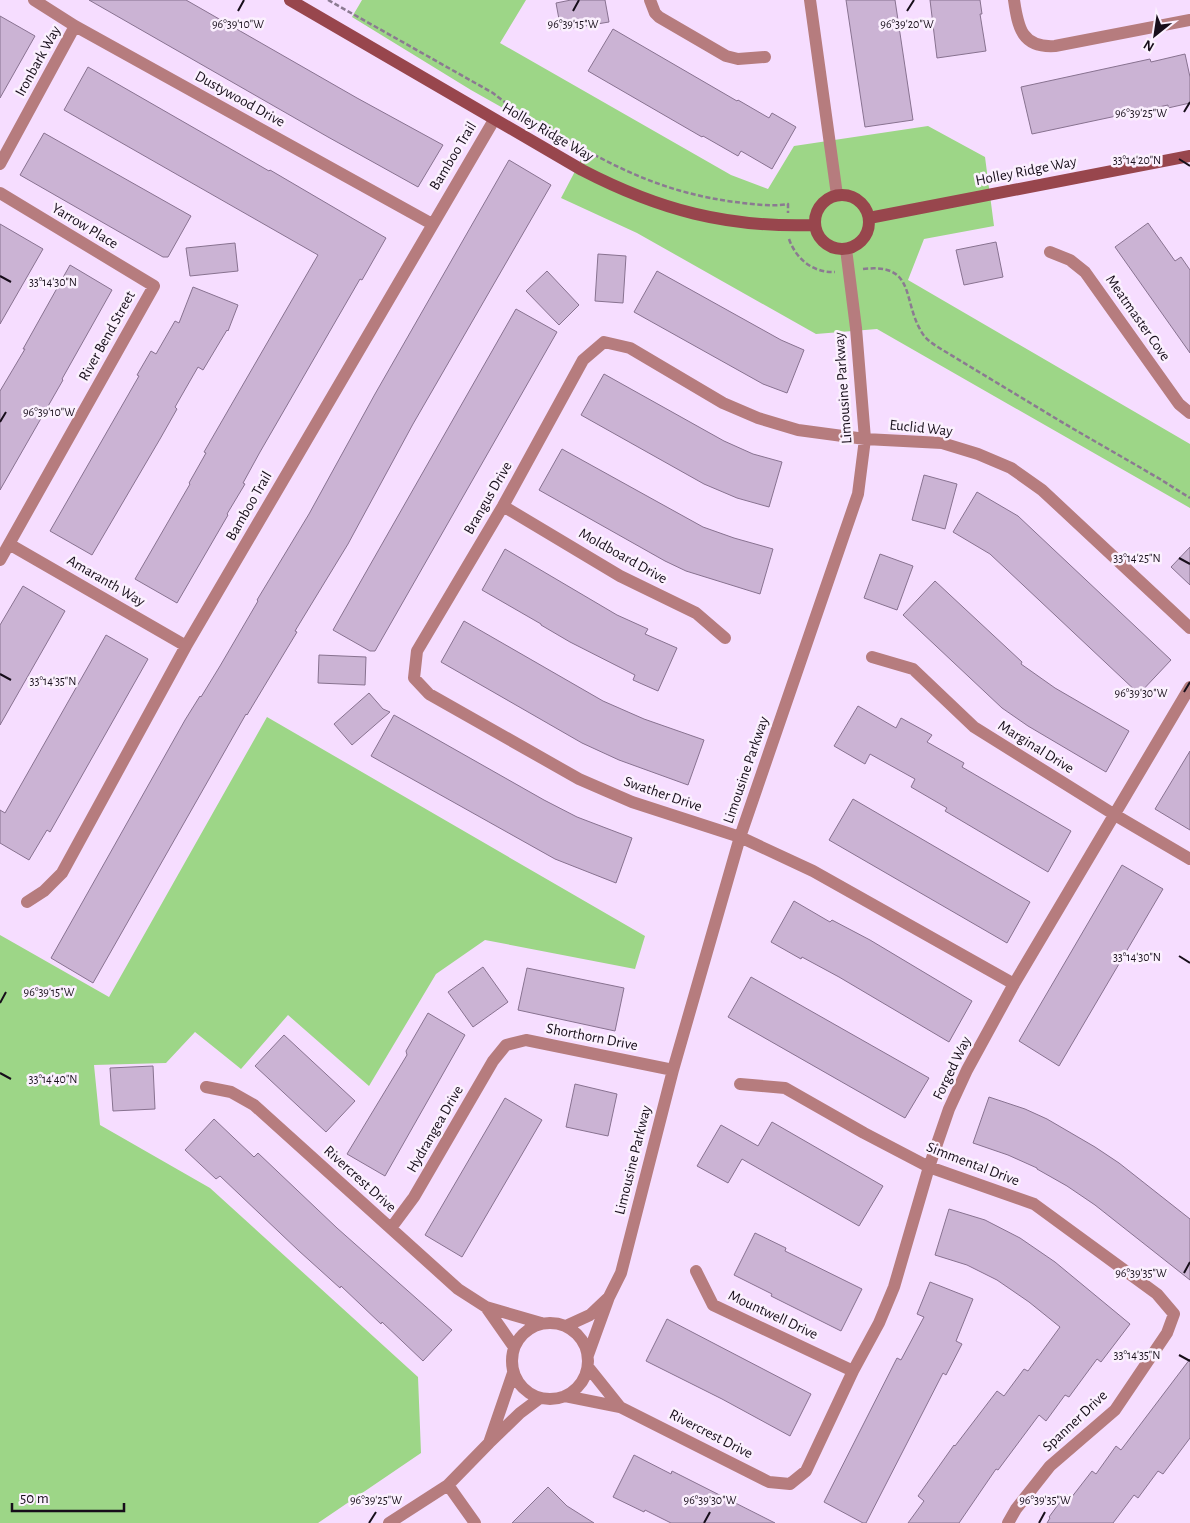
<svg xmlns="http://www.w3.org/2000/svg" width="1190" height="1523" viewBox="0 0 1190 1523" font-family="'Alegreya Sans',sans-serif">
<style>
.green{fill:#9dd687}
.building{fill:#cbb3d4;stroke:#887290}
.lines{fill:none;stroke-linecap:round;stroke-linejoin:round}
.path{stroke:#8b7a91;stroke-width:2.5;stroke-dasharray:5 2.5;stroke-linecap:butt}
.street{stroke:#b67c7e;stroke-width:12}
.secondary{stroke:#98464d;stroke-width:12}
.ticks{fill:none;stroke:#170e1a;stroke-width:2}
.labels{text-anchor:middle;dominant-baseline:central;stroke-width:5;stroke-linejoin:round;paint-order:stroke}
.street-label{font-size:15px;fill:#170e1a;stroke:#fbf0fe}
.ticks-label{font-size:12px;text-anchor:middle;fill:#170e1a;stroke:#fbf0fe;stroke-width:5;stroke-linejoin:round;paint-order:stroke}
</style>
<rect width="100%" height="100%" fill="#f6ddff"/>
<!-- green -->
<path class="green" d="M 362,0 L 526,0 L 500,43 L 731,175 L 768,189 L 794,146 L 928,126 L 985,157 L 994,226 L 924,239 L 908,280 L 1190,444 L 1190,508 L 877,329 L 816,334 L 637,233 L 561,198 L 584,154 L 471,90 L 352,17 Z
M 267,717 L 645,936 L 635,969 L 485,940 L 436,974 L 369,1086 L 288,1015 L 241,1069 L 195,1032 L 166,1063 L 94,1065 L 100,1125 L 210,1188 L 418,1377 L 421,1453 L 318,1523 L 0,1523 L 0,935 L 109,997 Z"/>
<!-- building -->
<path class="building" d="M 89,0 L 186,0 L 357,98 L 443,145 L 418,187 L 328,137 Z
M 571,0 L 605,0 L 609,22 L 561,30 L 556,3 Z
M 846,0 L 895,0 L 913,120 L 865,127 Z
M 930,0 L 980,0 L 982,14 L 980,14 L 986,51 L 937,58 Z
M 0,16 L 35,36 L 0,98 Z
M 613,29 L 737,101 L 738,100 L 769,118 L 772,113 L 796,127 L 772,169 L 741,151 L 738,156 L 703,136 L 702,137 L 588,71 Z
M 1185,54 L 1190,77 L 1190,103 L 1168,108 L 1168,105 L 1032,134 L 1021,87 L 1150,59 L 1151,62 Z
M 88,67 L 269,171 L 270,170 L 386,238 L 362,280 L 360,279 L 260,452 L 243,483 L 245,484 L 227,514 L 228,515 L 177,603 L 135,579 L 190,484 L 189,483 L 206,453 L 204,452 L 318,255 L 64,110 Z
M 44,133 L 191,216 L 168,257 L 163,257 L 20,175 Z
M 509,160 L 551,185 L 413,424 L 348,544 L 295,631 L 297,632 L 265,685 L 247,715 L 246,714 L 93,983 L 51,958 L 185,720 L 200,696 L 201,697 L 220,666 L 258,601 L 257,600 L 309,514 L 375,394 Z
M 1148,223 L 1175,261 L 1181,257 L 1190,270 L 1190,353 L 1115,247 Z
M 0,224 L 43,249 L 0,324 Z
M 996,242 L 1003,277 L 964,285 L 956,250 Z
M 235,243 L 238,271 L 190,276 L 186,248 Z
M 598,254 L 626,256 L 623,303 L 595,301 Z
M 70,265 L 112,290 L 62,379 L 63,380 L 0,490 L 0,391 L 25,349 L 23,349 Z
M 547,271 L 579,305 L 559,325 L 526,291 Z
M 657,271 L 781,340 L 804,350 L 787,393 L 763,384 L 634,312 Z
M 193,287 L 238,305 L 228,331 L 227,330 L 203,370 L 198,367 L 175,407 L 177,409 L 160,439 L 92,555 L 50,531 L 139,376 L 137,375 L 151,351 L 156,354 L 175,321 L 179,323 Z
M 516,309 L 557,332 L 375,651 L 370,651 L 333,630 Z
M 604,374 L 724,441 L 753,454 L 782,462 L 769,507 L 737,498 L 704,484 L 581,415 Z
M 562,449 L 703,527 L 734,538 L 773,549 L 760,594 L 686,571 L 665,561 L 539,490 Z
M 924,475 L 957,484 L 945,529 L 912,520 Z
M 977,492 L 1018,516 L 1171,660 L 1139,694 L 990,554 L 953,532 Z
M 1190,547 L 1190,585 L 1171,567 Z
M 505,549 L 617,615 L 648,629 L 645,634 L 677,648 L 658,691 L 633,680 L 635,675 L 570,642 L 541,625 L 541,624 L 482,590 Z
M 880,554 L 913,566 L 897,610 L 864,598 Z
M 935,581 L 1022,662 L 1021,664 L 1055,688 L 1129,731 L 1106,772 L 1028,726 L 1002,708 L 903,615 Z
M 23,586 L 65,611 L 0,725 L 0,625 Z
M 464,621 L 603,701 L 644,719 L 704,740 L 688,785 L 619,760 L 582,743 L 441,662 Z
M 106,635 L 148,659 L 50,832 L 47,830 L 29,860 L 0,843 L 0,810 L 5,813 Z
M 319,655 L 366,657 L 365,685 L 318,683 Z
M 369,693 L 383,709 L 390,712 L 352,745 L 334,724 Z
M 858,706 L 896,728 L 901,718 L 932,735 L 927,742 L 964,763 L 962,767 L 1071,831 L 1048,872 L 945,811 L 947,808 L 911,787 L 915,779 L 870,754 L 865,764 L 834,746 Z
M 394,715 L 544,800 L 577,817 L 632,838 L 616,883 L 555,859 L 371,756 Z
M 1190,751 L 1190,830 L 1155,809 Z
M 853,799 L 1030,902 L 1007,943 L 829,840 Z
M 1122,865 L 1163,889 L 1059,1066 L 1019,1041 Z
M 794,901 L 830,922 L 832,920 L 870,940 L 972,1001 L 949,1042 L 839,977 L 802,957 L 801,959 L 771,942 Z
M 483,967 L 508,1002 L 473,1027 L 448,992 Z
M 527,968 L 624,988 L 615,1031 L 518,1010 Z
M 751,977 L 929,1078 L 905,1118 L 728,1017 Z
M 428,1013 L 465,1035 L 385,1176 L 347,1154 L 407,1055 L 406,1051 Z
M 284,1035 L 355,1101 L 326,1132 L 255,1066 Z
M 153,1066 L 155,1109 L 113,1111 L 110,1068 Z
M 575,1084 L 617,1094 L 608,1136 L 566,1127 Z
M 989,1097 L 1025,1109 L 1047,1119 L 1095,1147 L 1119,1163 L 1190,1219 L 1190,1280 L 1095,1205 L 1067,1186 L 1037,1169 L 1037,1168 L 1008,1155 L 973,1143 Z
M 505,1098 L 542,1120 L 462,1257 L 425,1235 Z
M 214,1119 L 254,1157 L 258,1153 L 337,1228 L 452,1330 L 423,1361 L 382,1322 L 381,1324 L 341,1286 L 340,1288 L 299,1251 L 220,1176 L 216,1179 L 185,1150 Z
M 772,1122 L 883,1186 L 859,1226 L 742,1159 L 728,1183 L 697,1166 L 721,1125 L 758,1146 Z
M 949,1209 L 985,1220 L 1020,1238 L 1055,1262 L 1130,1324 L 1101,1362 L 1097,1359 L 1069,1397 L 1065,1395 L 1046,1421 L 1039,1415 L 998,1470 L 996,1469 L 959,1523 L 908,1523 L 924,1501 L 918,1496 L 954,1445 L 955,1446 L 997,1391 L 1004,1396 L 1024,1369 L 1028,1371 L 1060,1327 L 1029,1302 L 997,1280 L 967,1265 L 935,1255 Z
M 755,1233 L 786,1248 L 785,1251 L 862,1289 L 841,1331 L 771,1296 L 772,1294 L 734,1275 Z
M 930,1282 L 973,1299 L 956,1341 L 962,1344 L 946,1375 L 943,1373 L 866,1523 L 863,1523 L 824,1502 L 897,1358 L 901,1360 L 924,1317 L 917,1314 Z
M 667,1319 L 811,1394 L 790,1436 L 722,1399 L 646,1361 Z
M 1190,1359 L 1190,1438 L 1163,1474 L 1158,1471 L 1138,1498 L 1134,1495 L 1113,1523 L 1047,1523 L 1050,1518 L 1049,1517 L 1066,1494 L 1071,1498 L 1092,1471 L 1096,1474 L 1116,1446 L 1121,1450 Z
M 634,1455 L 671,1474 L 672,1471 L 775,1523 L 671,1523 L 645,1510 L 644,1512 L 613,1497 Z
M 548,1487 L 567,1506 L 594,1523 L 512,1523 Z"/>
<g class="lines">
<!-- path -->
<path class="path" d="M 328,0 L 493,93 C 514,110 537,123 561,136 C 619,170 667,193 735,202 C 752,204 771,207 788,204 L 788,213
M 789,239 C 796,259 813,273 835,272
M 863,269 C 916,263 902,299 921,331 C 925,339 933,344 941,349 L 1065,424 L 1160,479 L 1190,498"/>
<!-- street -->
<path class="street" d="M 34,0 L 75,26 L 432,224
M 650,0 L 655,13 L 659,17 L 726,56 L 738,59 L 765,57
M 810,0 L 837,195
M 1014,0 C 1018,28 1022,48 1055,46 L 1190,20
M 0,164 L 75,26
M 0,193 L 154,286 L 0,560
M 1050,252 L 1070,260 L 1085,272 L 1179,404 L 1190,413
M 503,506 L 620,576 L 696,613 L 725,638
M 9,544 L 186,646
M 872,657 L 913,669 L 974,727 L 1115,815 L 1190,859
M 27,902 L 44,891 L 62,873 L 186,646 L 494,120
M 1014,984 L 813,871 L 740,837 L 632,802 L 579,779 L 429,694 L 414,678 L 417,651 L 503,506 L 583,360 L 604,342 L 630,348 L 723,403 L 758,418 L 798,430 L 865,439 L 942,443 L 978,454 L 1011,468 L 1042,490 L 1190,628
M 740,1084 L 785,1088 L 864,1133 L 929,1167 L 1034,1204 L 1157,1294 L 1174,1314 L 1167,1333 L 1115,1410 L 1050,1466 L 1016,1509 L 1008,1523
M 206,1087 L 231,1092 L 254,1105 L 458,1289 L 486,1307
M 391,1228 L 414,1197 L 493,1061 L 506,1045 L 526,1040 L 673,1070
M 696,1271 L 713,1305 L 853,1371
M 609,1297 L 621,1273 L 673,1070 L 740,837 L 858,494 L 865,439 L 856,328 L 846,249
M512 1361a38 38 0 1 1 76 0a38 38 0 1 1-76 0Z
M 566,1326 L 590,1315 L 609,1297 L 588,1355
M 514,1347 L 486,1307 L 541,1323
M 513,1373 L 489,1443 L 520,1413 L 540,1398
M 565,1396 L 620,1407 L 588,1367
M 620,1407 L 769,1482 L 790,1484 L 806,1471 L 853,1371 L 879,1323 L 894,1287 L 929,1167 L 949,1109 L 967,1070 L 1014,984 L 1190,687
M 448,1485 L 475,1523
M 389,1523 L 448,1485 L 489,1443"/>
<!-- secondary -->
<path class="secondary" d="M 290,0 L 582,170 C 659,210 727,228 814,225
M815 222a27 27 0 1 1 54 0a27 27 0 1 1-54 0Z
M 869,218 L 1190,156"/>
</g>
<!-- ticks -->
<path class="ticks" d="M 238,11 L 244,0M 573,11 L 579,0M 907,11 L 914,0M 1184,112 L 1190,102M 1179,159 L 1190,166M 0,276 L 11,282M 0,422 L 6,412M 1179,558 L 1190,564M 0,674 L 11,680M 1184,692 L 1190,682M 1179,956 L 1190,963M 0,1003 L 6,992M 0,1073 L 11,1079M 1184,1273 L 1190,1262M 1179,1355 L 1190,1361M 369,1523 L 376,1512M 704,1523 L 710,1512M 1039,1523 L 1045,1512"/>
<g class="labels">
<!-- street labels -->
<g class="street-label">
<text transform="translate(38 61) rotate(-61)">Ironbark Way</text>
<text transform="translate(240 99) rotate(29)">Dustywood Drive</text>
<text transform="translate(548 132) rotate(30)">Holley Ridge Way</text>
<text transform="translate(453 156) rotate(-59)">Bamboo Trail</text>
<text transform="translate(1026 171) rotate(-11)">Holley Ridge Way</text>
<text transform="translate(85 226) rotate(31)">Yarrow Place</text>
<text transform="translate(1138 318) rotate(55)">Meatmaster Cove</text>
<text transform="translate(107 336) rotate(-61)">River Bend Street</text>
<text transform="translate(843 388) rotate(-94)">Limousine Parkway</text>
<text transform="translate(921 428) rotate(6)">Euclid Way</text>
<text transform="translate(488 498) rotate(-60)">Brangus Drive</text>
<text transform="translate(249 506) rotate(-60)">Bamboo Trail</text>
<text transform="translate(623 556) rotate(29)">Moldboard Drive</text>
<text transform="translate(106 581) rotate(30)">Amaranth Way</text>
<text transform="translate(1036 747) rotate(32)">Marginal Drive</text>
<text transform="translate(746 770) rotate(-71)">Limousine Parkway</text>
<text transform="translate(663 794) rotate(19)">Swather Drive</text>
<text transform="translate(592 1037) rotate(11)">Shorthorn Drive</text>
<text transform="translate(952 1068) rotate(-64)">Forged Way</text>
<text transform="translate(435 1129) rotate(-60)">Hydrangea Drive</text>
<text transform="translate(633 1160) rotate(-76)">Limousine Parkway</text>
<text transform="translate(973 1164) rotate(21)">Simmental Drive</text>
<text transform="translate(360 1179) rotate(42)">Rivercrest Drive</text>
<text transform="translate(773 1315) rotate(25)">Mountwell Drive</text>
<text transform="translate(1075 1421) rotate(-43)">Spanner Drive</text>
<text transform="translate(711 1434) rotate(27)">Rivercrest Drive</text>
</g>
</g>
<g class="ticks-label">
<text x="238" y="28">96°39'10"W</text>
<text x="573" y="28">96°39'15"W</text>
<text x="907" y="28">96°39'20"W</text>
<text x="1141" y="117">96°39'25"W</text>
<text x="1137" y="164">33°14'20"N</text>
<text x="53" y="286">33°14'30"N</text>
<text x="49" y="416">96°39'10"W</text>
<text x="1137" y="562">33°14'25"N</text>
<text x="53" y="685">33°14'35"N</text>
<text x="1141" y="697">96°39'30"W</text>
<text x="1137" y="961">33°14'30"N</text>
<text x="49" y="996">96°39'15"W</text>
<text x="53" y="1083">33°14'40"N</text>
<text x="1141" y="1277">96°39'35"W</text>
<text x="1137" y="1359">33°14'35"N</text>
<text x="376" y="1504">96°39'25"W</text>
<text x="710" y="1504">96°39'30"W</text>
<text x="1045" y="1504">96°39'35"W</text>
</g>
<!-- north arrow -->
<g transform="translate(1155 35) rotate(210)" stroke="#fbf0fe" stroke-width="4" paint-order="stroke">
<path d="M0-4L9 19L0 12L-9 19Z" fill="#170e1a"/>
<text y="-8" font-size="14" font-weight="bold" text-anchor="middle" fill="#170e1a">N</text>
</g>
<!-- scale -->
<path d="M12 1503v8h112v-8" fill="none" stroke="#170e1a" stroke-width="2.5"/>
<text x="20" y="1503" font-size="15" fill="#170e1a" stroke="#fbf0fe" stroke-width="4" paint-order="stroke">50 m</text>
</svg>
